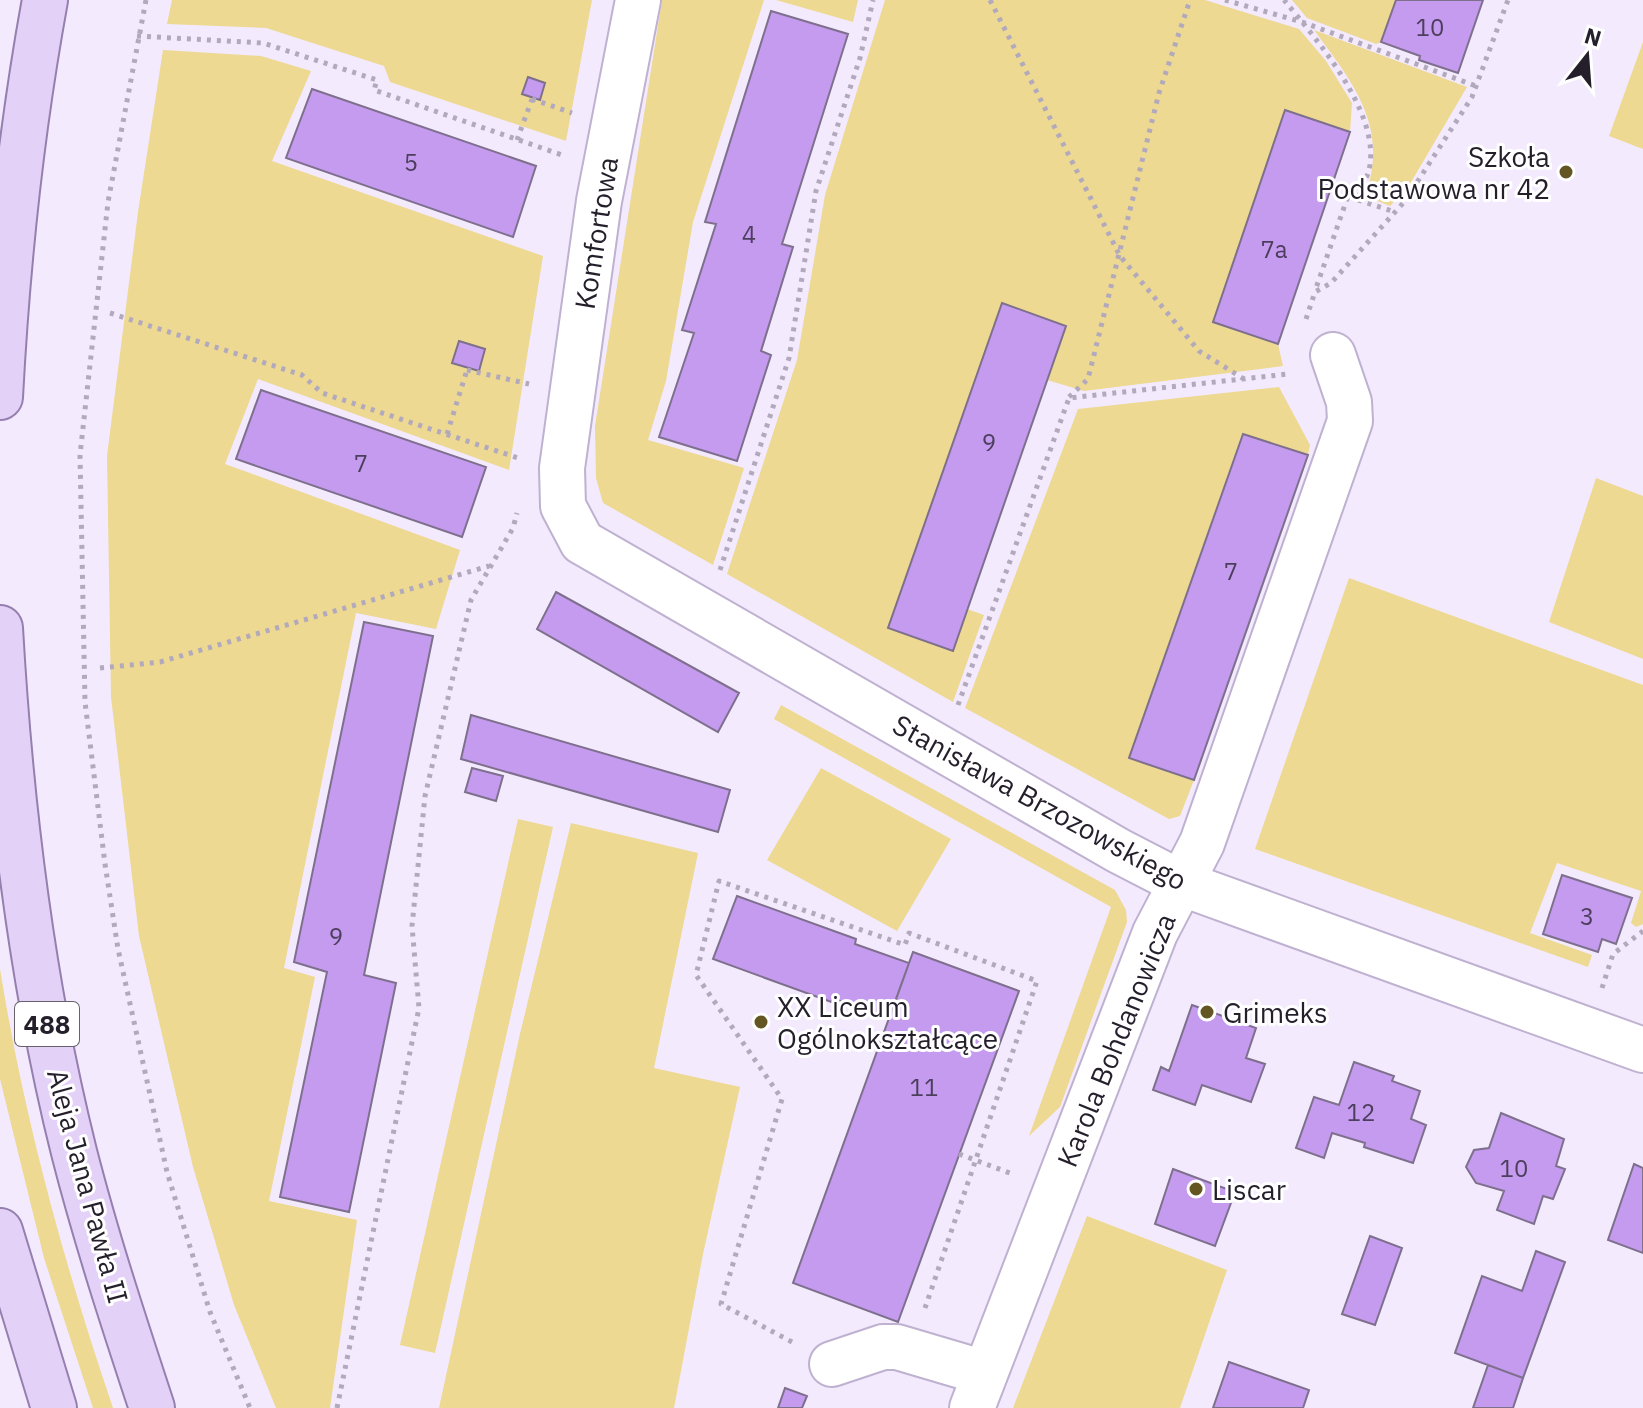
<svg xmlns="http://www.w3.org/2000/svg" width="1643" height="1408" viewBox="0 0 1643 1408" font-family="'IBM Plex Sans',sans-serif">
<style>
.green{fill:#edd991}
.building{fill:#c59bf0;stroke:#7e708d;stroke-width:2}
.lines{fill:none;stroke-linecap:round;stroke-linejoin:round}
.minor-casing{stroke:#bfb1d0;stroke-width:48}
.major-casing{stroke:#957fae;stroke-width:48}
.path{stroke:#b2aabc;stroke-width:5;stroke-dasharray:4 6;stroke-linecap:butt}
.minor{stroke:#fff;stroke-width:44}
.major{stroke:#e4d1f8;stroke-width:44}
.poi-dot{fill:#635622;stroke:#fff;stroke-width:3}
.labels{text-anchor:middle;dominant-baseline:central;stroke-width:6;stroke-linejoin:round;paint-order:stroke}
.number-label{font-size:24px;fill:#4c3e5c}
.shield{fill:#fff;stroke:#66626b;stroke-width:2}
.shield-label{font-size:26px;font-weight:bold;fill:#241f2b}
.poi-label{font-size:28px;fill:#241f2b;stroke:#fff;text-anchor:start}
.street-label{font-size:28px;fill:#241f2b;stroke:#fff}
</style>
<rect width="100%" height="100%" fill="#f3eafe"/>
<!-- green -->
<path class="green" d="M 172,0 L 592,0 L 566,141 L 390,82 L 384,66 L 266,28 L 167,24 Z
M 662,0 L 764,0 L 693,222 L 666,381 L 648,440 L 744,468 L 713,565 L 603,503 L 596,478 L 595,426 Z
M 776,0 L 858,0 L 853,22 Z
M 885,0 L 1205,0 L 1299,29 L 1326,61 L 1352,103 L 1350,132 L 1285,110 L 1213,322 L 1278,344 L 1283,366 L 1084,391 L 1047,380 L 1066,326 L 1002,303 L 967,609 L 984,615 L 953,702 L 727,574 L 797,360 L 825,195 Z
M 1292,0 L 1396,0 L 1381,42 L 1376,44 L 1307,18 Z
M 1314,30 L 1467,87 L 1407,189 L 1390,206 L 1365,196 C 1390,127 1353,83 1314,30 Z
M 1643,42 L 1643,149 L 1609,136 Z
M 163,50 L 261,56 L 311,71 L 272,161 L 543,256 L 509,470 L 258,379 L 225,464 L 460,550 L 436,629 L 356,613 L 284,968 L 315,977 L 269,1201 L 357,1220 L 330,1408 L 276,1408 L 234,1305 L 193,1167 L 139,936 L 111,697 L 107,456 L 138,212 Z
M 1279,387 L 1310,445 L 1308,455 L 1242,434 L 1129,757 L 1194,780 L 1180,816 L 1169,819 L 965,708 L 1078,409 Z
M 1596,478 L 1643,496 L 1643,659 L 1549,622 Z
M 1349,578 L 1643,685 L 1643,924 L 1636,927 L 1631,923 L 1641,891 L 1557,863 L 1530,933 L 1592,955 L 1588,967 L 1255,849 Z
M 781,705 L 1115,890 L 1126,910 L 1127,922 L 1060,1107 L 1029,1136 L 1111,907 L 774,719 Z
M 821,768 L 951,839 L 897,931 L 767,860 Z
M 518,819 L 553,827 L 435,1353 L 400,1345 Z
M 571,823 L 698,853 L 654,1068 L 740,1087 L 703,1254 L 674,1408 L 439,1408 L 519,1038 Z
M 0,969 C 24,1118 64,1264 113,1408 L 93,1408 L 44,1258 L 0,1079 Z
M 1087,1216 L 1227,1270 L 1180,1408 L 1013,1408 Z"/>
<!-- building -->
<path class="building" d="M 1396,0 L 1483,0 L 1458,73 L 1419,60 L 1420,56 L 1381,42 Z
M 771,11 L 848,34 L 782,244 L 793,247 L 761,351 L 771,355 L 737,461 L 659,437 L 694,333 L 682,330 L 716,224 L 705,222 Z
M 528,77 L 545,83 L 540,100 L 522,94 Z
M 312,89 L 536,166 L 513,237 L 286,158 Z
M 1285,110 L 1350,132 L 1278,344 L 1213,322 Z
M 1002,303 L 1066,326 L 953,651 L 888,628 Z
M 459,341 L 485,349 L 479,371 L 452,363 Z
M 261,390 L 486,467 L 462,537 L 236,459 Z
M 1243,434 L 1308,455 L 1194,780 L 1129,758 Z
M 556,592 L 739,693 L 718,732 L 537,629 Z
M 364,622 L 433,636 L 364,975 L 396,983 L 349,1212 L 280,1197 L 327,972 L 294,962 Z
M 471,715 L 730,790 L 718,832 L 461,759 Z
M 472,768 L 503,776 L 496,801 L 465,792 Z
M 1562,875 L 1632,898 L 1616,944 L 1602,939 L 1598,952 L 1543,934 Z
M 737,896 L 856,939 L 855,944 L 909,963 L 889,1019 L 835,999 L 834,1003 L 713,959 Z
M 913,952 L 1019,991 L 898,1322 L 793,1283 Z
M 1192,1005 L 1256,1028 L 1246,1058 L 1265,1064 L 1251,1102 L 1202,1085 L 1195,1105 L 1153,1090 L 1161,1067 L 1169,1071 Z
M 1354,1062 L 1394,1076 L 1392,1081 L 1420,1091 L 1411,1119 L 1426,1125 L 1413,1163 L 1364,1147 L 1365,1143 L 1332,1133 L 1324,1158 L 1296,1148 L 1314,1097 L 1339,1105 Z
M 1501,1113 L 1564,1139 L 1556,1166 L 1565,1169 L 1553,1199 L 1543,1196 L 1534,1224 L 1497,1210 L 1504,1191 L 1476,1183 L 1466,1167 L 1474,1150 L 1489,1148 Z
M 1634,1164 L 1643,1168 L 1643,1253 L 1608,1240 Z
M 1173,1169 L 1235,1192 L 1215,1246 L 1155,1224 Z
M 1370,1236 L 1402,1248 L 1375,1325 L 1342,1314 Z
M 1536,1251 L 1565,1262 L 1523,1378 L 1455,1353 L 1482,1276 L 1522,1291 Z
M 1229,1362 L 1309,1390 L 1303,1408 L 1213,1408 Z
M 1488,1365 L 1523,1378 L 1513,1408 L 1473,1408 Z
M 785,1388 L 807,1396 L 802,1408 L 778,1408 Z"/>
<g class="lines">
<defs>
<path id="minor" d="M 638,0 L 599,201 L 562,468 L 563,506 L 582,542 L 1119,851 L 1183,884 L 1643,1050
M 832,1364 L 883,1347 L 897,1347 L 985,1373
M 972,1408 L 1155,933 L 1202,843 L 1350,421 L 1349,402 L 1333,355"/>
<path id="major" d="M 0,397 C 7,264 21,131 45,0
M 0,628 C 10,803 31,981 74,1152 C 96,1238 124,1323 152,1408
M 0,1231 L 54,1408"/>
</defs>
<!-- minor casing -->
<use href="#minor" class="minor-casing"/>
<!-- major casing -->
<use href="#major" class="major-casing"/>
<!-- path -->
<path class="path" d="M 146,0 L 108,202 L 80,455 L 85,702 L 105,864 L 118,949 L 167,1172 L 210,1312 L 250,1408
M 990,0 L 1120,256 L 1199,351 L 1244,379
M 1225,0 L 1302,22 L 1476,86
M 1284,0 C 1317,40 1382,114 1369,170 C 1366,180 1361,190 1358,200 L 1348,196 L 1315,291
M 137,36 L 263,43 L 377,80 L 374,90 L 562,155
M 532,99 L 572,113
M 517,140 L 532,99
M 1358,200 L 1395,212
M 110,313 L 302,375 L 322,393 L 518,458
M 1306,319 L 1315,292 L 1331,283 L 1405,201 L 1472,97 L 1508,0
M 467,370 L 529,384
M 1069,397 L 1088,379 L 1159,93 L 1190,0
M 447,434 L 467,370
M 720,570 L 789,358 L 816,191 L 860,58 L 873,0
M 160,662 L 489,566
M 100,668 L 161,662
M 958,705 L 1069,398 L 1288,374
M 1602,988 L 1613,954 L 1643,931
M 959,1154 L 1015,1175
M 792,1342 L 721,1304 L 782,1099 L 696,975 L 719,881 L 905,945 L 909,933 L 1037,981 L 925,1308
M 337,1408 L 419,1008 L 412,926 L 425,796 L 471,600 L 513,528 L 517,513"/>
<!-- minor -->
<use href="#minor" class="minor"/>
<!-- major -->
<use href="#major" class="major"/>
</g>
<!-- markers -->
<g class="poi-dot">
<circle cx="1566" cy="172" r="8"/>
<circle cx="1207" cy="1012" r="8"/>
<circle cx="761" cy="1022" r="8"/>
<circle cx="1196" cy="1189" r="8"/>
</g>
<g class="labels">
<!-- number labels -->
<g class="number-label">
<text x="1430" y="27">10</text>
<text x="411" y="162">5</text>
<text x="749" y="234">4</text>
<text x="1274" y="249">7a</text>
<text x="989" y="442">9</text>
<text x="361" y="463">7</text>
<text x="1231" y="571">7</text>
<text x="1587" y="916">3</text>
<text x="336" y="936">9</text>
<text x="924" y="1087">11</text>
<text x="1361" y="1112">12</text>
<text x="1514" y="1168">10</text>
</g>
<!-- shield labels -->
<rect class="shield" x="15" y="1002" width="64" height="44" rx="6"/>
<g class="shield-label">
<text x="47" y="1024">488</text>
</g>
<!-- poi labels -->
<g class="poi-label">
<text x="1550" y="156" text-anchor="end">Szkoła<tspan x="1550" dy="32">Podstawowa nr 42</tspan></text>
<text x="777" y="1006">XX Liceum<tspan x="777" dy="32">Ogólnokształcące</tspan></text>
<text x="1223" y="1012">Grimeks</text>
<text x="1212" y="1189">Liscar</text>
</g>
<!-- street labels -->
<g class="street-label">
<text transform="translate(596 233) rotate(-81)">Komfortowa</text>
<text transform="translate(1040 802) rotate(29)">Stanisława Brzozowskiego</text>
<text transform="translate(1116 1040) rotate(-68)">Karola Bohdanowicza</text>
<text transform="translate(88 1186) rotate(75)">Aleja Jana Pawła II</text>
</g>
</g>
<!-- north arrow -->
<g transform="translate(1587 56) rotate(17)" stroke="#ffffff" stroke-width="6" paint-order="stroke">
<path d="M0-6L14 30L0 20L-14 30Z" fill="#241f2b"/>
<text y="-12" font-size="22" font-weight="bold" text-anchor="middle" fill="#241f2b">N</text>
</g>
</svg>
